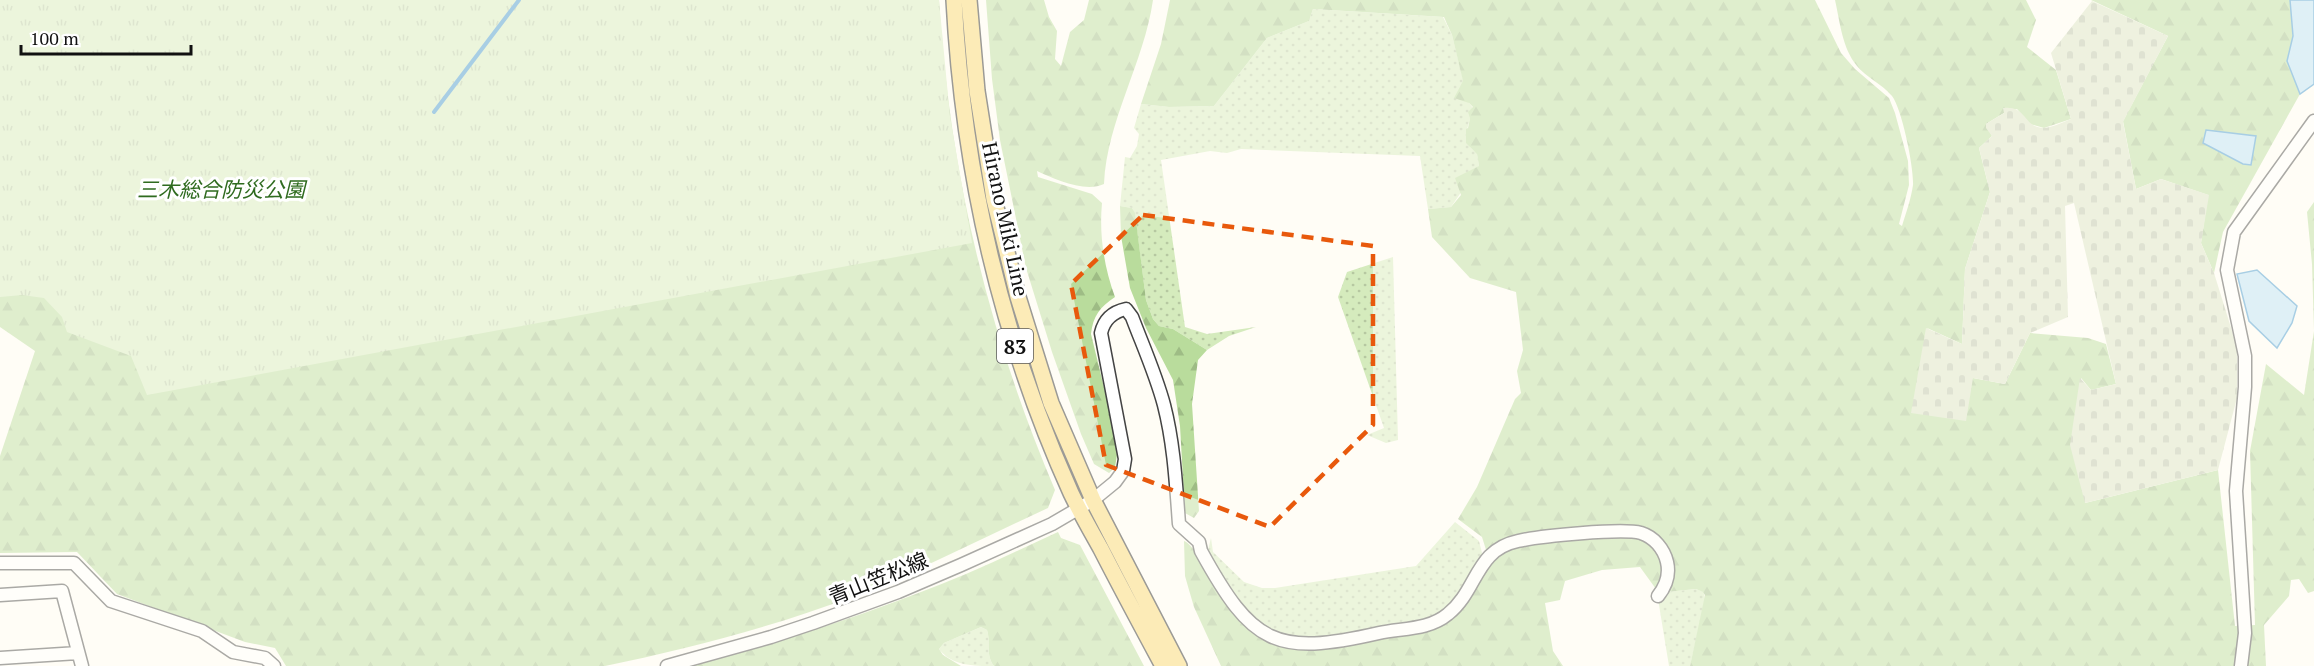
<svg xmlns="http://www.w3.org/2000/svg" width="2314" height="666" viewBox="0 0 2314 666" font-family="'PT Serif','Noto Sans JP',serif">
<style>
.grass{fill:url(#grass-dots)}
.forest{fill:url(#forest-firs)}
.cemetery{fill:url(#cemetery-stones)}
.park{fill:url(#park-tufts)}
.water{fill:#b9e0f7;stroke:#3f96cf;stroke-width:1.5}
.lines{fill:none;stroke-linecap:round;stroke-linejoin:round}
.stream{stroke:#3f96cf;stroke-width:4}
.minor-casing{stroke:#444;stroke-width:15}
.major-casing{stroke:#222;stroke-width:18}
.minor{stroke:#fff;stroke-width:12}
.major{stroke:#f9d66b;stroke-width:15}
.marked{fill:none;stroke:#e8590c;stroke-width:4.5;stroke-dasharray:12 8;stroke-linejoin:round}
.labels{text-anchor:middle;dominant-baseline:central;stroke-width:6;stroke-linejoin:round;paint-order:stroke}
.shield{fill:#fff;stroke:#585858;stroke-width:1.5}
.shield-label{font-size:20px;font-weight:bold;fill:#111}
.park-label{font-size:21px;font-style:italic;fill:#2f6b1f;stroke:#fff}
.street-label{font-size:21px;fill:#111;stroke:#fff}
</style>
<defs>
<pattern id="grass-dots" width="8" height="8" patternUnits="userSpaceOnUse" patternTransform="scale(1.5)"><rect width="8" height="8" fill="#d5ebbd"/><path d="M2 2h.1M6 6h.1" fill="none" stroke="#b6c8a1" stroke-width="1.8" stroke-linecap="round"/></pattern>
<pattern id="forest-firs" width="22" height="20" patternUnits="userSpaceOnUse" patternTransform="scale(1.5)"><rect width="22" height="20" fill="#b9dc9c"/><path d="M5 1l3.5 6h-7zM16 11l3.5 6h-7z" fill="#9ebc85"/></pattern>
<pattern id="cemetery-stones" width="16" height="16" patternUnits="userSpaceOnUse" patternTransform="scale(1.5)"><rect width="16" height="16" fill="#d9e3c4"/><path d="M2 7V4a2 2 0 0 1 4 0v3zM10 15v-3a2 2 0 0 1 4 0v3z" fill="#b9c2a7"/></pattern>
<pattern id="park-tufts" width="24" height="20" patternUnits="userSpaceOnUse" patternTransform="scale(1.5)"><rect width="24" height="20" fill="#d5ebbd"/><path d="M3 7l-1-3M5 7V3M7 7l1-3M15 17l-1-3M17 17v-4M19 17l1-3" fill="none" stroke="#b6c8a1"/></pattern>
</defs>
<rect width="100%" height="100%" fill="#fffdf5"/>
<!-- grass -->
<path class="grass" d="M 1313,9 L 1443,17 L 1452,35 L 1469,103 L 1473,108 C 1469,125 1459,142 1477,153 L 1479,166 L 1451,207 L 1428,209 L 1420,156 L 1241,149 L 1227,153 L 1210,151 L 1161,160 L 1185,327 L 1207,334 L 1256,327 L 1229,336 L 1207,350 L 1173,329 L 1159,326 L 1153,319 L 1146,300 L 1135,215 L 1132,208 L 1120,206 L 1125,157 L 1130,158 L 1137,146 L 1139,134 L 1134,128 L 1141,104 L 1169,107 L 1214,106 L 1267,38 L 1309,21 Z
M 1393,257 L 1398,440 L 1386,443 L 1367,435 L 1384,428 L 1338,297 L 1347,272 Z
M 1455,522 L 1479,541 L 1483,557 L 1465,588 L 1447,610 L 1427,621 L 1322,640 L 1285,637 L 1253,621 L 1207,554 L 1211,538 L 1213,552 L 1244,582 L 1262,588 L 1275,588 L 1416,566 Z
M 1696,589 L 1704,592 L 1705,600 L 1690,666 L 1669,666 L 1658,599 L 1667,592 Z
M 981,627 L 987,630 C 991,642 985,654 994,666 C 973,666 952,666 939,649 L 944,643 Z"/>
<!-- forest -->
<path class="forest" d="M 0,0 L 939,0 C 949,170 988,333 1055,490 L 1048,508 C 983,538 919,571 852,597 C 772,627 688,649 605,666 L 286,666 L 275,648 L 245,642 L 117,594 L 77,552 L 0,553 L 0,456 L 35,351 L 0,327 Z
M 986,0 L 1044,0 L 1049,17 L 1057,31 L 1055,59 L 1061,66 L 1070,32 L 1084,20 L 1089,0 L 1153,0 C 1144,63 1107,120 1104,184 C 1085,193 1054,179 1037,171 L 1038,177 L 1092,194 L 1102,203 C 1099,235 1104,267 1115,297 C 1100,307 1093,316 1091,334 L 1109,408 L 1117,455 L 1115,467 L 1109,473 L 1094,464 L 1081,434 L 1052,352 L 1026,268 L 1000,140 L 992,79 Z
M 1170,0 L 1815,0 L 1841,53 L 1855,69 L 1889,98 L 1895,113 L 1908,161 L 1909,185 L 1899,224 L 1902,226 C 1906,213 1911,199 1913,185 C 1914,168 1902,109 1892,96 C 1882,84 1866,77 1857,66 C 1842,48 1840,22 1835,0 L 2026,0 L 2036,20 L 2027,47 L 2056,70 L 2071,119 L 2044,128 L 2030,124 L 2017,109 L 2004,113 L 1986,124 L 1992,136 L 1979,148 L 1990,192 L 1965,269 L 1962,344 L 1927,328 L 1973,378 L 2005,384 L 2030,333 L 2088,338 L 2106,344 L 2116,384 L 2091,390 L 2081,378 L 2085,503 L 2218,470 L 2235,626 L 2255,625 L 2250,451 L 2266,364 L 2304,395 L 2314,331 L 2312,264 L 2307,212 L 2314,202 L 2314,591 L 2308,593 L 2299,579 L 2291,580 L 2289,596 L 2264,625 L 2266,666 L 1690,666 L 1705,595 L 1703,592 L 1696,589 L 1667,592 L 1660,540 L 1593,530 L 1487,553 L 1482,537 L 1458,519 L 1477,487 L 1515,399 L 1521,393 L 1517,371 L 1523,350 L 1516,292 L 1470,278 L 1432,237 L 1428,209 L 1451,207 L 1461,195 L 1455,178 L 1479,166 L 1477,154 L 1466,143 L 1466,129 L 1468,128 L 1470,118 L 1468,112 L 1473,107 L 1469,103 L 1454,98 L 1463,81 L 1452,35 L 1444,17 L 1313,9 L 1309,21 L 1267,38 L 1214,106 L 1169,107 L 1141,104 L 1161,44 Z
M 2091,0 L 2290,0 L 2293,36 L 2287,61 L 2300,94 L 2223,232 L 2214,273 L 2201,243 L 2208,195 L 2161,179 L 2136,189 L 2123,121 L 2168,36 Z
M 1120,206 L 1132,208 L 1135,213 L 1146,300 L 1153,319 L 1159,326 L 1173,329 L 1207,350 L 1198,360 L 1192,404 L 1199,511 L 1194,518 L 1185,513 L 1180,426 L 1173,380 L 1146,328 L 1130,288 L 1121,236 Z
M 1058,532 L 1061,538 L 1080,545 L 1144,666 L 994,666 C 985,654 991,642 987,630 L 981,627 L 944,643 L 939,649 L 943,655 L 961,666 L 692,666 C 785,641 877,611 966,574 C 997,561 1027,546 1058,532 Z
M 1622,536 L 1643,538 L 1660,554 L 1663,578 L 1656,589 L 1640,567 L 1602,570 L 1565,581 L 1560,600 L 1545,603 L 1553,651 L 1563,666 L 1221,666 L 1194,607 L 1189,590 L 1185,576 L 1184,541 C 1196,544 1235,616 1250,629 C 1257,636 1266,639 1275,643 L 1434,626 L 1496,554 L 1528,543 Z"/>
<!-- cemetery -->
<path class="cemetery" d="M 2092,1 L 2168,36 L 2123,122 L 2136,189 L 2161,179 L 2209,195 L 2201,243 L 2214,273 L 2237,347 L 2237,398 L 2218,470 L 2085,503 L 2070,445 L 2080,378 L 2091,390 L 2116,384 L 2074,203 L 2065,206 L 2068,317 L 2030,333 L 2005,384 L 1973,378 L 1966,421 L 1911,413 L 1926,328 L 1962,344 L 1965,269 L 1990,192 L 1979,148 L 1992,136 L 1986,128 L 1986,124 L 2004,113 L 2003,108 C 2027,105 2023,127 2043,128 C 2051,128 2063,122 2071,119 L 2051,53 Z"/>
<!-- park -->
<path class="park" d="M 0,0 L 939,0 L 950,117 L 972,243 L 147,395 L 131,356 L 67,332 L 62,317 L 44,298 L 22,295 L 0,297 Z"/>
<!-- water -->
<path class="water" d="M 2290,0 L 2314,0 L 2314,84 L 2300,94 L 2287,61 L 2293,36 Z
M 2206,130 L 2256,136 L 2251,165 L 2243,164 L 2203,143 Z
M 2257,270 L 2297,306 L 2292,323 L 2277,348 L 2249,321 L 2237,274 Z"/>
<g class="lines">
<!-- stream -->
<path class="stream" d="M 434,112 L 519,0"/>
<defs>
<path id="minor" d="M 0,563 L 74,563 L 111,601 L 202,631 L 233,652 L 265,658 L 274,666
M 0,595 L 62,591 L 82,666
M 0,658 L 78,653
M 667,666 L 771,637 L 813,623 L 898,592 L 961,565 L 1052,524 L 1093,500 L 1115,482 L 1123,471 L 1125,459 L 1101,333 C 1104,320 1112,312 1126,309 L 1132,317 C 1143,346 1156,375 1164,405 C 1174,444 1176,484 1179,524 L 1199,542 L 1201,551 C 1252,644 1275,657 1379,633 C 1403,628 1429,630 1448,614 C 1478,590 1475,550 1518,541 C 1540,536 1622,528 1641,533 C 1654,537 1664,549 1667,562 C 1670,575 1666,586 1658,596
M 2241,666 L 2245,633 L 2236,491 L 2245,387 L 2245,356 L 2227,270 L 2234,232 L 2314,121"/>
<path id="major" d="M 954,0 C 963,170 1001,338 1071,493 C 1080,512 1091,531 1101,549 C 1121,588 1142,627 1163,666
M 969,0 L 977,91 L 994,199 L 1018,297 L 1051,403 L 1093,500 L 1179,666"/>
</defs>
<!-- minor casing -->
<use href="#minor" class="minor-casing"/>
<!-- major casing -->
<use href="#major" class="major-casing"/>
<!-- minor -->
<use href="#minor" class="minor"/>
<!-- major -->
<use href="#major" class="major"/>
</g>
<!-- marked area -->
<path d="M0 0H2314V666H0ZM 1143,215 L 1373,246 L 1373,425 L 1270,527 L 1106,465 L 1071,284 Z" fill="#fffdf5" fill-opacity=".55" fill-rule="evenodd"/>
<path class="marked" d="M 1143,215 L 1373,246 L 1373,425 L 1270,527 L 1106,465 L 1071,284 Z"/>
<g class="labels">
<!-- shield labels -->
<rect class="shield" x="997" y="329" width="36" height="34" rx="4.5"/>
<g class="shield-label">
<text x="1015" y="346">83</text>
</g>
<!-- park labels -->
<g class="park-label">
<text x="221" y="189">三木総合防災公園</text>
</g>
<!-- street labels -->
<g class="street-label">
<text transform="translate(1006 219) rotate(78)">Hirano Miki Line</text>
<text transform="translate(878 578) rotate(-22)">青山笠松線</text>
</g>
</g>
<!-- scale -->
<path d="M21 45v9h170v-9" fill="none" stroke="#111111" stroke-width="3"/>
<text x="30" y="45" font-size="18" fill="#111111" stroke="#ffffff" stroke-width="4.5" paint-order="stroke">100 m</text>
</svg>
